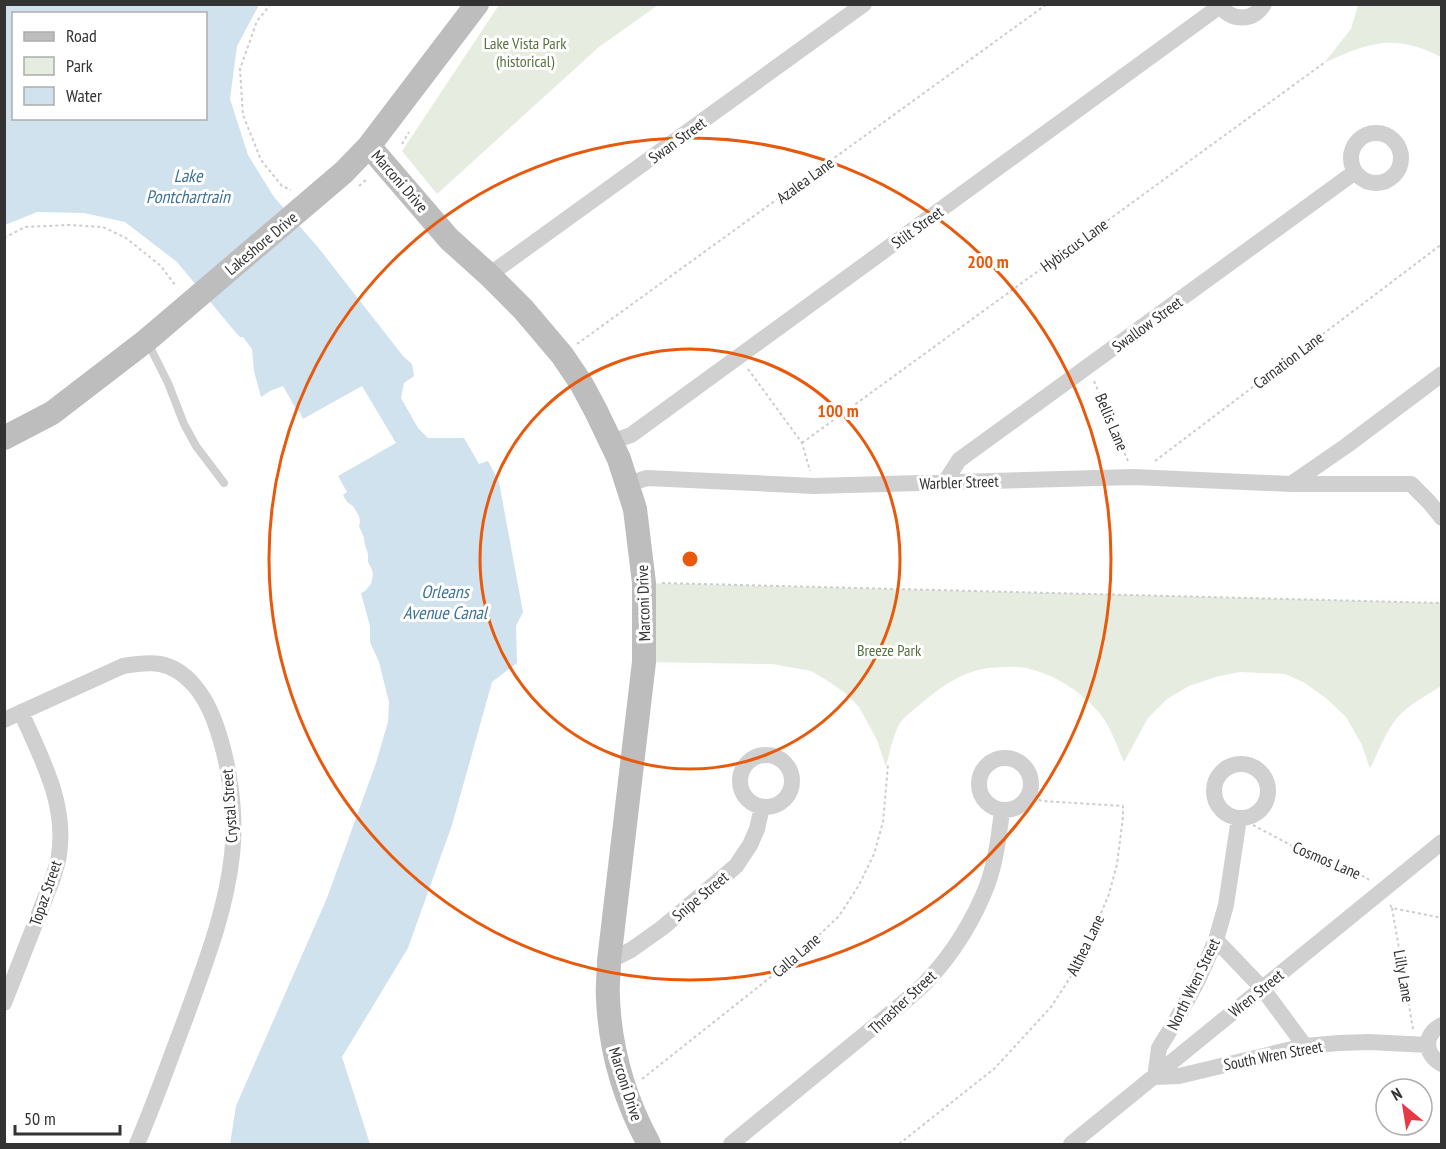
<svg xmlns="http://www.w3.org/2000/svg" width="1446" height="1149" viewBox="0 0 1446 1149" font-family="'PT Sans Narrow',sans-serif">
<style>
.green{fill:#e6ecdf}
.water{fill:#cfe2ee;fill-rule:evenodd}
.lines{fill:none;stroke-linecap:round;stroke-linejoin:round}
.path{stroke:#cdcdcd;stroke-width:2;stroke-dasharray:3 3;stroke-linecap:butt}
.lane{stroke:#d0d0d0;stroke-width:8}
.street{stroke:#d0d0d0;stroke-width:16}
.secondary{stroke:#bdbdbd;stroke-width:24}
.ring{fill:none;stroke:#e8590c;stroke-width:3}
.labels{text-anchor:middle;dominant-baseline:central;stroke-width:6;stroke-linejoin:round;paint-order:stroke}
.park-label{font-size:16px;fill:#56703f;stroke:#fff}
.street-label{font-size:16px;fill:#333;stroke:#fff}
.water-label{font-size:18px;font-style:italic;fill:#3f7597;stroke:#fff}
.centre{fill:#e8590c;stroke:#fff;stroke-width:3}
.ring-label{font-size:18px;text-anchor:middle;font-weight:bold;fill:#e8590c;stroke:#fff;stroke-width:6;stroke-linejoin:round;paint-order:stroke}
</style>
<rect width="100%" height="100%" fill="#fff"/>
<!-- green -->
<path class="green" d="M 499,5 L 658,5 L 599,47 L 437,194 L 402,151 Z
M 1358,5 L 1441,5 L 1441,57 C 1395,33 1369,42 1324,63 L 1351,29 Z
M 644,583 L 1441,603 L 1441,686 C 1426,696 1408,705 1396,719 C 1385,734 1378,752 1370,769 L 1362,745 L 1346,717 L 1327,699 L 1305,683 L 1285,674 L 1240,672 L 1219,676 L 1189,686 L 1167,699 L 1148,718 L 1124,762 C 1116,744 1110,724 1096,709 C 1079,691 1055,675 1030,669 C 1022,666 997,667 989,668 C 964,671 942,686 924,701 C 916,708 906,715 900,723 C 894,732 889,755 886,767 L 877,740 L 859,707 L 845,693 L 828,681 L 811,671 L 772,664 L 644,662 Z"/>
<!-- water -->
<path class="water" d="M 5,5 L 259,5 L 237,46 L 230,99 L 248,155 L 274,197 L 317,246 L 403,356 L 412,364 L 414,376 L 404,383 L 401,398 L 418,428 L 428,438 L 464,438 L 479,464 L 488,461 L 499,482 L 523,612 L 516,626 L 517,663 L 492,682 L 452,825 L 408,948 L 342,1057 L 370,1144 L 230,1144 L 236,1106 L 327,898 L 376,763 L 388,722 L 389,702 L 379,662 L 370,642 L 370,626 L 361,593 L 365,591 L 371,584 L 373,575 L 372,570 L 368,562 L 368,554 L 365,545 L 364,538 L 359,526 L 360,522 L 359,516 L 353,506 L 347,502 L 343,495 L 347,492 L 338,476 L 396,443 L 362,386 L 303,419 L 300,412 L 296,409 L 283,386 L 270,391 L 261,397 L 254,371 L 252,349 L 243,337 L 240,337 L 237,334 L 177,262 L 125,222 L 84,213 L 37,212 L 5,225 ZM 14,14 L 206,14 L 206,118 L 14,118 Z"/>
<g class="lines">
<!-- path -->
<path class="path" d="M 271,4 L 257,21 L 240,69 L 243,115 L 261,160 L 282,186 L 291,190
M 402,144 L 409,132
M 359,186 L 368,178
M 4,238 L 25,227 L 69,225 L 103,227 L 126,238 L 161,266 L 175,285
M 577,344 L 1047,4
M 748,369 L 802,443 L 810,471
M 1094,381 L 1128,461
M 802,443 L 1324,63
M 1155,461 L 1442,244
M 662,583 L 1442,603
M 1253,825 L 1298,849 L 1367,878 L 1369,880
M 1390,905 L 1392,908 L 1442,918
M 1392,908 L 1413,1029
M 642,1079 L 796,957 L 839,916 L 859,885 L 874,854 L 883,822 L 888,765
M 899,1144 L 995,1068 L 1051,1007 L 1081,961 L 1109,894 L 1117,864 L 1123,817 L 1123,806 L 1042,801 L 1029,795"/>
<!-- lane -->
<path class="lane" d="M 148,343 L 168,383 L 184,424 L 196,446 L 224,483"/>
<!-- street -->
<path class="street" d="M 1219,4 C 1231,22 1253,22 1264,4
M1351 158a25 25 0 1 1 50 0a25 25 0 1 1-50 0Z
M 489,275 L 864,4
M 611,442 L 631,435 L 1220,6
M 945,482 L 959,460 L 1355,172
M 628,484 L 647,478 L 814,486 L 1134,477 L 1291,484 L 1411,484 L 1429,502 L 1442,518
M 1291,484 L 1346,446 L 1442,374
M 4,720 L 123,666 C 135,664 148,662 160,664 C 187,669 205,696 214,720 C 229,760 237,813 232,855 C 226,911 205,964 186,1017 C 170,1059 155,1102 137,1144
M740 781a26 26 0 1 1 52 0a26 26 0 1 1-52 0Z
M979 784a26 26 0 1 1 52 0a26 26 0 1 1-52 0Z
M1214 791a27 27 0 1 1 54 0a27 27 0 1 1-54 0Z
M 1239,818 L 1226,905 L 1216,940 L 1197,982 L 1175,1022 L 1159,1048 L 1155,1077 L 1179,1076 L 1305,1046 L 1339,1043 L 1369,1042 L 1428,1045
M 1216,940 L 1262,988 L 1305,1046
M 609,961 L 631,950 L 662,928 L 736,866 L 750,845 L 757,829 L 762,807
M 4,1003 L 53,878 C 55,870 58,863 59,855 C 67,803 41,758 21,712
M 1442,1025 C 1423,1034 1424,1055 1442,1064
M 731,1144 L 903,1003 C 911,996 920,989 927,981 C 953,954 975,918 988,883 C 996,860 999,835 1002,811
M 1071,1144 L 1442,842"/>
<!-- secondary -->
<path class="secondary" d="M 369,146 L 449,239 L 489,275 L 523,309 L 562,355 L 581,383 L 596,411 L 619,459 L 635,509 L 644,583 L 644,662 L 609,961 C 609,973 607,986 608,998 C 610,1049 625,1100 649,1144
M 4,438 L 52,413 L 147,340 L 344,172 L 369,146 L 477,4"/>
</g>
<!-- distance rings -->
<g class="ring">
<circle cx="690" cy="559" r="210"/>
<circle cx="690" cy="559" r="421"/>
</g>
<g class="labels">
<!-- park labels -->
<g class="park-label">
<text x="525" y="43">Lake Vista Park<tspan x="525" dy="18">(historical)</tspan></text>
<text x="889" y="650">Breeze Park</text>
</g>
<!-- street labels -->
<g class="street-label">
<text transform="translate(677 140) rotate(-36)">Swan Street</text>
<text transform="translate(805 180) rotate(-36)">Azalea Lane</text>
<text transform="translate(400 181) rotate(49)">Marconi Drive</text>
<text transform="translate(917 227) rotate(-36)">Stilt Street</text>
<text transform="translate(261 243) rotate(-40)">Lakeshore Drive</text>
<text transform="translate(1074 245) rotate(-36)">Hybiscus Lane</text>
<text transform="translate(1147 324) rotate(-36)">Swallow Street</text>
<text transform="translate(1288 360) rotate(-37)">Carnation Lane</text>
<text transform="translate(1112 422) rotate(67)">Bellis Lane</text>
<text transform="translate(959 482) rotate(-2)">Warbler Street</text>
<text transform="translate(643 603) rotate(-92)">Marconi Drive</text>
<text transform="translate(229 806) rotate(-94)">Crystal Street</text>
<text transform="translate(1327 860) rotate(23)">Cosmos Lane</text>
<text transform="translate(45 893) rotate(-71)">Topaz Street</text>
<text transform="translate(700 896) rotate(-40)">Snipe Street</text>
<text transform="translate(1085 945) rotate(-64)">Althea Lane</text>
<text transform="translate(796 955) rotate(-41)">Calla Lane</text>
<text transform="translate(1404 976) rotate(80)">Lilly Lane</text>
<text transform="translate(1193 984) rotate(-64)">North Wren Street</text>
<text transform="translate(1256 993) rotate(-39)">Wren Street</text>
<text transform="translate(902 1002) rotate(-43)">Thrasher Street</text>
<text transform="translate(1273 1055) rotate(-11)">South Wren Street</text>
<text transform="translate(626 1084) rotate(72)">Marconi Drive</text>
</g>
<!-- water labels -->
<g class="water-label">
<text x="188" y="175">Lake<tspan x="188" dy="21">Pontchartrain</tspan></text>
<text x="445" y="591">Orleans<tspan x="445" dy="21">Avenue Canal</tspan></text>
</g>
</g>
<circle cx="690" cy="559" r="9" class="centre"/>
<g class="ring-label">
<text x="988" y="268">200 m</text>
<text x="838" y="417">100 m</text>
</g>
<!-- border -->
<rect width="1446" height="1149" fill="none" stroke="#333333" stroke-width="12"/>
<!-- legend -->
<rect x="12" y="12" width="195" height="108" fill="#ffffff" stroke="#adadad" stroke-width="1.5"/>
<rect x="24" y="32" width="30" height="9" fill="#bdbdbd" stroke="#adadad" stroke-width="1.5"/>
<text x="66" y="42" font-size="18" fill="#333333">Road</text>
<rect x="24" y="57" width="30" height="18" fill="#e6ecdf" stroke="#adadad" stroke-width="1.5"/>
<text x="66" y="72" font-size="18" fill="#333333">Park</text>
<rect x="24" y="87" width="30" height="18" fill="#cfe2ee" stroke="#adadad" stroke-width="1.5"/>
<text x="66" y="102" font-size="18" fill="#333333">Water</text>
<!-- north arrow -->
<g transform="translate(1404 1107) rotate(330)"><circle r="28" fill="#ffffff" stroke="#adadad" stroke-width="1.5"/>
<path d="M0-4.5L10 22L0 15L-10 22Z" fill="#e63946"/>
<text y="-9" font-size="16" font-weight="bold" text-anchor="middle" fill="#333333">N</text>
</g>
<!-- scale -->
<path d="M15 1125v9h105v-9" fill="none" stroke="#333333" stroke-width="3"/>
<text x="24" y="1125" font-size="18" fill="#333333" stroke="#ffffff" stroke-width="4.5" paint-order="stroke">50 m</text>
</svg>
